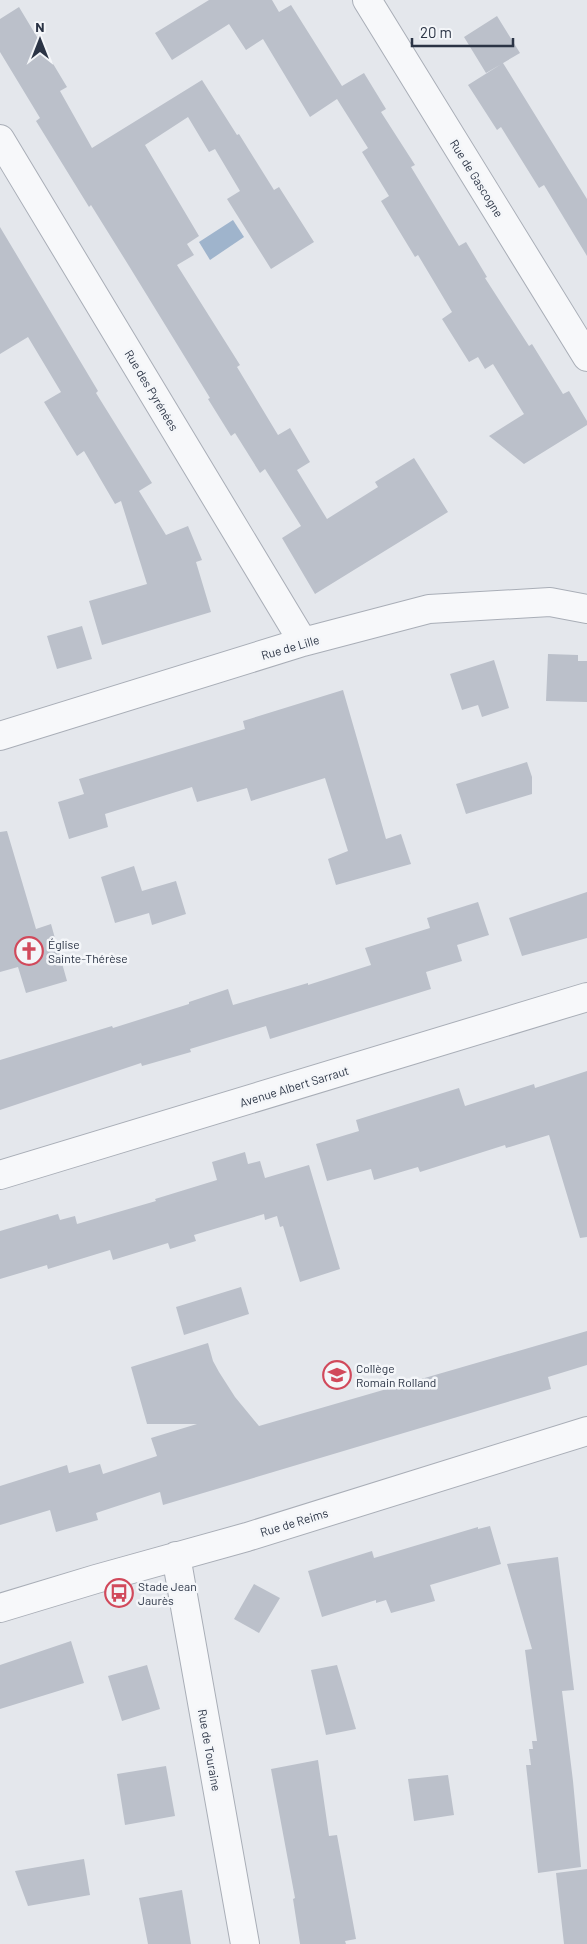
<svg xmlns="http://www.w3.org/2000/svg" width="587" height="1944" viewBox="0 0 587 1944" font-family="Barlow,sans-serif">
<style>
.water{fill:#9fb4cc}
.building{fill:#bbc0ca}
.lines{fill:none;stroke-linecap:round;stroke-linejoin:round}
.street-casing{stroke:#a9aeb7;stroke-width:30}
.street{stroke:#f7f8fa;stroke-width:28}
.labels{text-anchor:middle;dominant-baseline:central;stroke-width:5;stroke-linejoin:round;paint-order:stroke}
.street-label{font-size:12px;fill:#2b3445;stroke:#f4f6f9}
.poi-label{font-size:12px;fill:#2b3445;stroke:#f4f6f9;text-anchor:start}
</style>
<rect width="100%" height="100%" fill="#e4e7ec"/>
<!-- water -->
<path class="water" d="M 233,220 L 244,237 L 210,260 L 199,242 Z"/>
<!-- building -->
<path class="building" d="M 209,0 L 272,0 L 279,12 L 291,5 L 342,86 L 364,73 L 386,109 L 381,112 L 415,165 L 411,167 L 459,246 L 466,242 L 487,277 L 485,278 L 529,346 L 532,344 L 563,394 L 569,391 L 587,421 L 587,425 L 524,464 L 489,436 L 524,414 L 493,364 L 485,369 L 478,357 L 469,362 L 442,319 L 452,312 L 418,255 L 415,257 L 381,201 L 389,196 L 362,152 L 368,148 L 337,99 L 310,117 L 263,39 L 246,50 L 229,24 L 172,60 L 155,33 Z
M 19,7 L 67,87 L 60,91 L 92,148 L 202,80 L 237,135 L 239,134 L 274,190 L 279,187 L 314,242 L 271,269 L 227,199 L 240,191 L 215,149 L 209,152 L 188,117 L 145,145 L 199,236 L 187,244 L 194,255 L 177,265 L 240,365 L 237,367 L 278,435 L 290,428 L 310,462 L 297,470 L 327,519 L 378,487 L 375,482 L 414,458 L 448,512 L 315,594 L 282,538 L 301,526 L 265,469 L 260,473 L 235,433 L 231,436 L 208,399 L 210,398 L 129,266 L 91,205 L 89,207 L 36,121 L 40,118 L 0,52 L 0,19 Z
M 497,16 L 520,53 L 486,73 L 464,37 Z
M 503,63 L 587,199 L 587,256 L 544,185 L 539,188 L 501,127 L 497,130 L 468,85 Z
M 0,227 L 98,391 L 96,393 L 152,483 L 139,491 L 166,535 L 188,526 L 202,560 L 196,562 L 211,612 L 102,645 L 89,601 L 147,584 L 121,501 L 115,504 L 84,451 L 77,456 L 44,402 L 61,392 L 28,337 L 0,354 Z
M 82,626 L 92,659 L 57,669 L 47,636 Z
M 548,654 L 578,655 L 578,661 L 587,661 L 587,702 L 546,701 Z
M 494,660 L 509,708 L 482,717 L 478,705 L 462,710 L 450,674 Z
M 343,690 L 386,839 L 401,834 L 411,864 L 336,885 L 328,859 L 348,851 L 325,778 L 251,801 L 247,788 L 197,802 L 192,787 L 105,814 L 108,827 L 69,839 L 58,802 L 84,794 L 79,779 L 245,729 L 243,721 Z
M 527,762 L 532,777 L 532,794 L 466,814 L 456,784 Z
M 7,831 L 36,929 L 51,924 L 67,981 L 26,993 L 18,967 L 0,972 L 0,832 Z
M 134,866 L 142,891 L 176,881 L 186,914 L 152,925 L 149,913 L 115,923 L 101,877 Z
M 587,892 L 587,938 L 522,956 L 509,918 Z
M 478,902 L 489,935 L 457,945 L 462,961 L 426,972 L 431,989 L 270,1039 L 266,1026 L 190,1049 L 191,1052 L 142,1066 L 141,1063 L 0,1110 L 0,1060 L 112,1026 L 113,1028 L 189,1004 L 189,1002 L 228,989 L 233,1005 L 308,983 L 308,985 L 371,965 L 365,948 L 430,928 L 427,918 Z
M 587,1071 L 587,1237 L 580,1238 L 549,1135 L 506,1148 L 505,1145 L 420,1172 L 418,1167 L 374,1180 L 371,1169 L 327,1181 L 316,1144 L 359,1131 L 356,1120 L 459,1088 L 465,1106 L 534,1084 L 535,1088 Z
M 245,1152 L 248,1164 L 260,1161 L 265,1178 L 309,1165 L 340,1269 L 300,1282 L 283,1226 L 280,1227 L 277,1216 L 265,1220 L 264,1214 L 194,1235 L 196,1241 L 170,1249 L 168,1243 L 113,1260 L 110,1250 L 48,1269 L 47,1265 L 0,1279 L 0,1231 L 58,1214 L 60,1220 L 75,1216 L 77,1224 L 156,1201 L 155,1199 L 217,1180 L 212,1162 Z
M 241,1287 L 249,1314 L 184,1335 L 176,1307 Z
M 587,1331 L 587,1365 L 548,1377 L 551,1389 L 163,1505 L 160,1492 L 96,1513 L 98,1520 L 56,1532 L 50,1510 L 0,1525 L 0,1486 L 67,1465 L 69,1473 L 100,1464 L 103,1474 L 157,1456 L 151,1438 L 197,1424 L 147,1424 L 131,1367 L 208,1343 L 213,1361 L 219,1372 L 235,1397 L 259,1426 Z
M 490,1526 L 501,1564 L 430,1585 L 435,1601 L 391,1613 L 386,1600 L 376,1603 L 376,1600 L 322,1617 L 308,1571 L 372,1551 L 374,1558 L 478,1527 L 478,1529 Z
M 558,1557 L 574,1690 L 562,1691 L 573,1781 L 581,1867 L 538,1873 L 526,1765 L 531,1765 L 529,1749 L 533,1749 L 532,1741 L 537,1741 L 525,1650 L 532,1649 L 507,1564 Z
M 254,1584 L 280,1598 L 259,1633 L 234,1619 Z
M 71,1641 L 84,1683 L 0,1709 L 0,1665 Z
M 147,1665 L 160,1709 L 122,1721 L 108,1676 Z
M 337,1665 L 356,1729 L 326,1735 L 311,1670 Z
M 318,1760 L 329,1836 L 337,1835 L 356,1939 L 345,1941 L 346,1944 L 300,1944 L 293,1899 L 295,1898 L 271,1769 Z
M 166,1766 L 175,1816 L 125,1825 L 117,1774 Z
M 448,1775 L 454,1815 L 414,1821 L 408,1779 Z
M 84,1859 L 90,1895 L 28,1906 L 15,1871 Z
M 587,1869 L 587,1944 L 564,1944 L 556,1873 Z
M 182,1890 L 191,1944 L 148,1944 L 139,1898 Z"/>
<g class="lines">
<defs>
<path id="street" d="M 367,0 L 587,357
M 0,139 L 303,642
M 0,736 L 303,642 L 429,609 L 550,602 L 587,609
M 0,1175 L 587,997
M 176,1556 L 245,1944
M 0,1608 L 96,1579 L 247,1537 L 587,1431"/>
</defs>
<!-- street casing -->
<use href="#street" class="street-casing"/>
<!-- street -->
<use href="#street" class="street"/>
</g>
<!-- icons -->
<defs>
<symbol id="church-ring" viewBox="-11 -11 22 22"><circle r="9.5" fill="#f4f6f9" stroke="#d1495b" stroke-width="1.5"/><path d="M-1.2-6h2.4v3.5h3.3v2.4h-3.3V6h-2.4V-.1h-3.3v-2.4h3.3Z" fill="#d1495b"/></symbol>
<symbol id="school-ring" viewBox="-11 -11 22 22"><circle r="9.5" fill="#f4f6f9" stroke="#d1495b" stroke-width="1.5"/><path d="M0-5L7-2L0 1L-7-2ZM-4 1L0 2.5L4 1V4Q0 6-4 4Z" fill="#d1495b"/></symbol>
<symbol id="bus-ring" viewBox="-11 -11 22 22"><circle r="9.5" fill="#f4f6f9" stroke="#d1495b" stroke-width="1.5"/><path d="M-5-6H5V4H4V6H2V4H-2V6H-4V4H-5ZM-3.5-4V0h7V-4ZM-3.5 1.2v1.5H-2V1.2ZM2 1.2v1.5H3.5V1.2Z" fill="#d1495b"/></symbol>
</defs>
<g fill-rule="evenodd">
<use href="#church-ring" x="13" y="935" width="32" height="32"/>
<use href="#school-ring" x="321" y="1359" width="32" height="32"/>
<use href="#bus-ring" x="103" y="1577" width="32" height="32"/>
</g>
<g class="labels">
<!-- street labels -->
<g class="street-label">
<text transform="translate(477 178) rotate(58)">Rue de Gascogne</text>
<text transform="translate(152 390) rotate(59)">Rue des Pyrénées</text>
<text transform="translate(290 647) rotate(-16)">Rue de Lille</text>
<text transform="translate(294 1086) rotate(-17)">Avenue Albert Sarraut</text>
<text transform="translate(294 1522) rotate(-17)">Rue de Reims</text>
<text transform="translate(210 1750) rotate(80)">Rue de Touraine</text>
</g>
<!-- poi labels -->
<g class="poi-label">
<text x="48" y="944">Église<tspan x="48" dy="14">Sainte-Thérèse</tspan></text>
<text x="356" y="1368">Collège<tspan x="356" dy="14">Romain Rolland</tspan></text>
<text x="138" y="1586">Stade Jean<tspan x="138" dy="14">Jaurès</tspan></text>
</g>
</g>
<!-- north arrow -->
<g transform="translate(40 40)" stroke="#f4f6f9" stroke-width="4" paint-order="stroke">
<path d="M0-4L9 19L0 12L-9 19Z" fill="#2b3445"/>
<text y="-8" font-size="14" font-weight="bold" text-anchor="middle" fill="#2b3445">N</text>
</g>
<!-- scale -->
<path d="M412 38v8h101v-8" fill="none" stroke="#2b3445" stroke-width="2.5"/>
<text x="420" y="38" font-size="15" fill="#2b3445" stroke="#f4f6f9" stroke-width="4" paint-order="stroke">20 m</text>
</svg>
